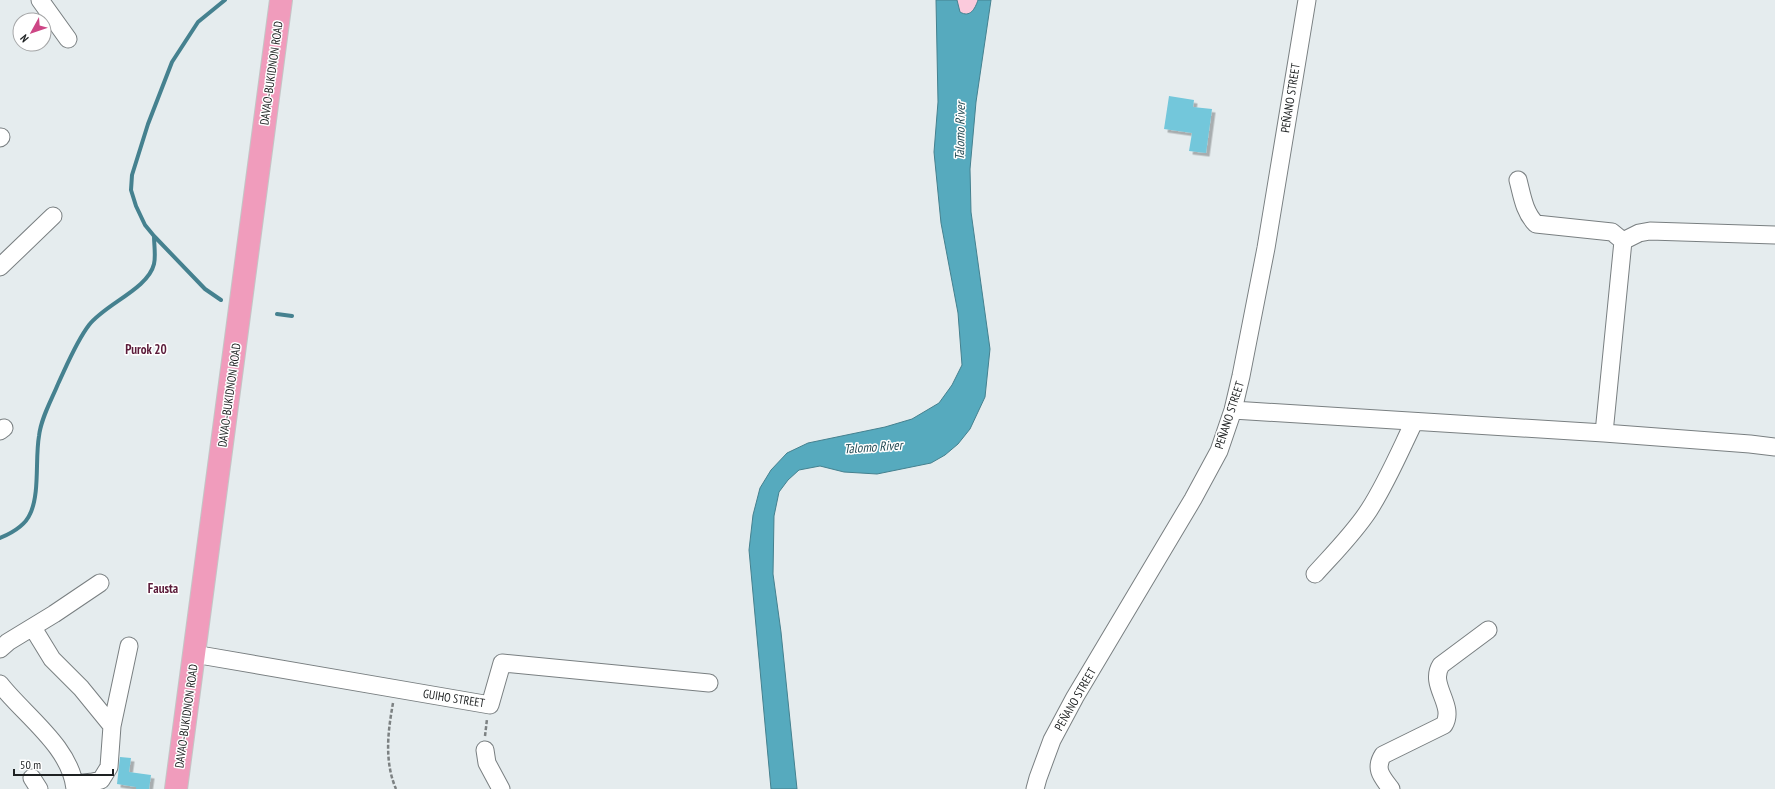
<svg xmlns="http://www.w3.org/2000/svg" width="1775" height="789" viewBox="0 0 1775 789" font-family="'PT Sans Narrow',sans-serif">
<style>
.green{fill:#fbcadc}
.water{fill:#56aabe;stroke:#45818f}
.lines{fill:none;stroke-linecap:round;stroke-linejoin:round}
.stream{stroke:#45818f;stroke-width:4}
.building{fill:#73c7db;filter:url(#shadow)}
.minor-casing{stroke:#797f81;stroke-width:19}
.highway-casing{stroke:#c4c5c6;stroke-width:24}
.path{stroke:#7c8182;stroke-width:2.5;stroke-dasharray:4 2;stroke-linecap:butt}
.minor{stroke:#fff;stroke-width:17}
.highway{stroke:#f09cbc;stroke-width:22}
.labels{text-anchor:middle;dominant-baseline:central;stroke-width:3;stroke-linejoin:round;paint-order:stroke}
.street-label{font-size:12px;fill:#1e2122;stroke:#fff}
.water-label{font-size:13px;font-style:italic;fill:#244b54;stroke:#fff}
.neighbourhood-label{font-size:13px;font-weight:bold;fill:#5b1b39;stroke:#fff}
</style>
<defs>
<filter id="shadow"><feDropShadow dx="3.5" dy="3.5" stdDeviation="0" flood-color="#0004"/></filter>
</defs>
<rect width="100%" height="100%" fill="#e5ecee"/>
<!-- green -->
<path class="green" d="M 957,0 L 978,0 C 975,10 970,18 960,12 Z"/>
<!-- water -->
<path class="water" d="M 936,0 L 957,0 L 960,12 C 970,18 975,9 978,0 L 991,0 L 976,102 L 970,169 L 971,212 L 990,349 L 985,397 L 970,429 L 958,444 L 945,455 L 931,463 L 877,474 L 844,472 L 820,466 L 799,470 L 788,480 L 779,492 L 774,516 L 773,574 L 781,632 L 797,789 L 771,789 L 749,550 L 753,515 L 760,488 L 771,470 L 787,453 L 808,443 L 885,427 L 912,419 L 939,403 L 952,385 L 962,365 L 958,313 L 941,223 L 934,152 L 938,102 Z"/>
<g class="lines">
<!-- stream -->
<path class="stream" d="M 221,300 L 205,289 L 154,236 L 145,225 L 136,206 L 131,190 L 132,175 L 148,124 L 172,62 L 198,22 L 225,0
M 277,314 L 292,316
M 0,538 C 12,533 25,526 30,514 C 40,494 35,458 39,436 C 41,418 51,401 58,384 C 67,365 76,342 89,325 C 105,304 148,289 154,264 C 156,256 154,245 154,236"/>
</g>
<!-- building -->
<path class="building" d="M 1169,96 L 1194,100 L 1193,107 L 1212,109 L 1206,153 L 1189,151 L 1192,133 L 1164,129 Z
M 120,757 L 131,758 L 129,772 L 151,775 L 149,789 L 136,789 L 136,787 L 117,784 Z"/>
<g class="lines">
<defs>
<path id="minor" d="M 40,0 L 68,39
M 0,138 L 1,137
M 1518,180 C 1522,195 1524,212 1536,224 L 1612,232 L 1623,241 L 1604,433
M 1623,241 L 1639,233 L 1650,231 L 1775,235
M 0,267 L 53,216
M 1233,410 L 1604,433 L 1750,444 L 1775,447
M 0,431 L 4,428
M 1315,574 C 1334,553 1354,533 1369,510 C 1387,482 1400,451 1414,422
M 33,628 L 52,659 L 81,688 L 112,726
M 0,649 L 8,642 L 54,614 L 100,583
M 194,654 L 490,705 L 502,663 L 709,683
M 0,684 C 24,715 71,747 75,789
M 485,750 L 487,763 L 501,789
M 32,778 L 39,789
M 75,784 L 93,782 L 101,780 L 109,767 L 112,726 L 129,646
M 1035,789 L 1038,778 L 1052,740 L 1075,697 L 1193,499 L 1219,451 L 1233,410 L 1241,376 L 1266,248 L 1307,0
M 1391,789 C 1382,777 1374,769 1383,755 L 1444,725 C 1456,705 1428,685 1441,665 L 1488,630"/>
<path id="highway" d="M 176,789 L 281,0"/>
</defs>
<!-- minor casing -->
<use href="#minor" class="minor-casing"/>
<!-- highway casing -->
<use href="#highway" class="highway-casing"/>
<!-- path -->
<path class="path" d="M 393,703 C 388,731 384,761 396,789
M 485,736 L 487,719"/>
<!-- minor -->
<use href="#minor" class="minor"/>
<!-- highway -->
<use href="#highway" class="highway"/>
</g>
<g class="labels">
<!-- street labels -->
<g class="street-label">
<text transform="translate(271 73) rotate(-82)">DAVAO-BUKIDNON ROAD</text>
<text transform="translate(1290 98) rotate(-81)">PEÑANO STREET</text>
<text transform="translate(229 395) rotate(-82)">DAVAO-BUKIDNON ROAD</text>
<text transform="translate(1229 415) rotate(-72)">PEÑANO STREET</text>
<text transform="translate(454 698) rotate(9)">GUIHO STREET</text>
<text transform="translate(1075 699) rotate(-60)">PEÑANO STREET</text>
<text transform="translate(186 716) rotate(-82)">DAVAO-BUKIDNON ROAD</text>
</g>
<!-- water labels -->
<g class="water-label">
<text transform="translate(960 131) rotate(-89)">Talomo River</text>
<text transform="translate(873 447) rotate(-4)">Talomo River</text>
</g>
<!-- neighbourhood labels -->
<g class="neighbourhood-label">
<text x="146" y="349">Purok 20</text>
<text x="163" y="588">Fausta</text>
</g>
</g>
<!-- north arrow -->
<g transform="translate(32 32) rotate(230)"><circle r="19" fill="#ffffff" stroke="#a5a6a7"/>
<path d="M0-3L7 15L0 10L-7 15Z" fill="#cd4685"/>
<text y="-6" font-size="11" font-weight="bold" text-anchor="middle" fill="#1e2122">N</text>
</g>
<!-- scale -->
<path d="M14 769v6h99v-6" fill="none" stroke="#1e2122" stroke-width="2"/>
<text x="20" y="769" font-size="12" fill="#1e2122" stroke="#ffffff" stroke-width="3" paint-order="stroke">50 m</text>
</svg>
